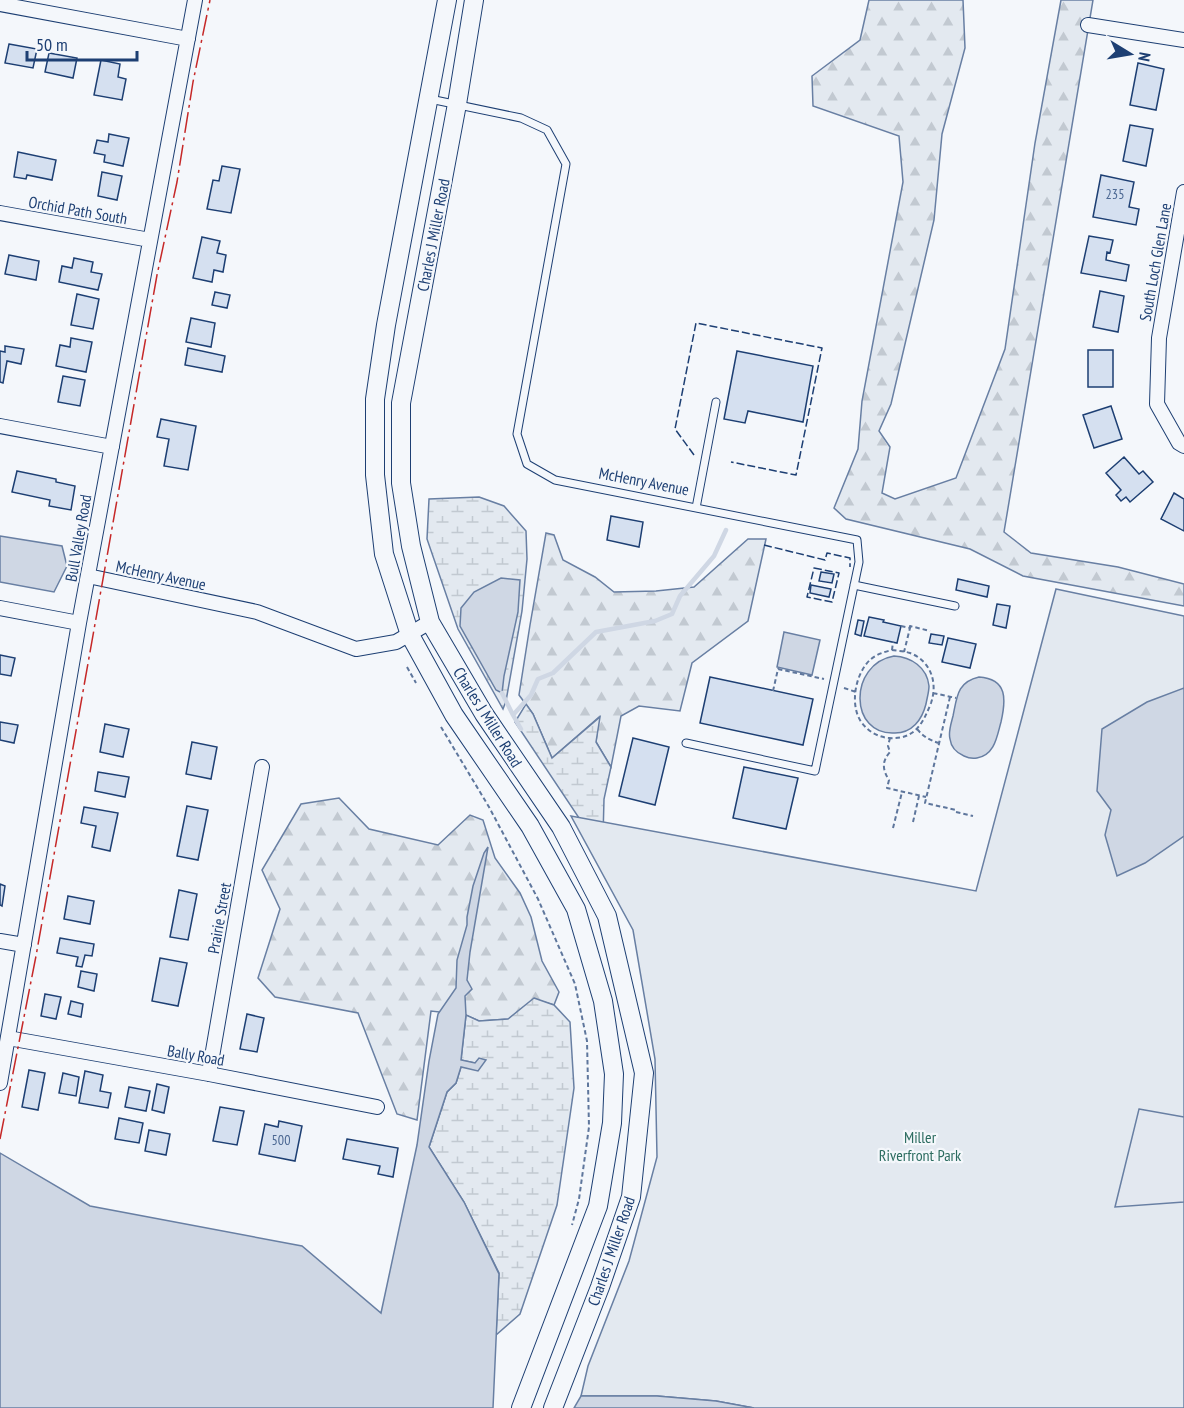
<svg xmlns="http://www.w3.org/2000/svg" width="1184" height="1408" viewBox="0 0 1184 1408" font-family="'PT Sans Narrow',sans-serif">
<style>
.forest{fill:url(#forest-firs);stroke:#687fa3;stroke-width:1.5}
.wetland{fill:url(#wetland-marsh);stroke:#687fa3;stroke-width:1.5}
.park{fill:#e3e9f0;stroke:#687fa3;stroke-width:1.5}
.parking{fill:#e3e8f0;stroke:#687fa3;stroke-width:1.5}
.water{fill:#cfd7e4;stroke:#687fa3;stroke-width:1.5}
.lines{fill:none;stroke-linecap:round;stroke-linejoin:round}
.stream{stroke:#cfd7e4;stroke-width:4.5}
.building{fill:#d5e0f0;stroke:#1d3f73;stroke-width:1.5}
.lane-casing{stroke:#1d3f73;stroke-width:9}
.street-casing{stroke:#1d3f73;stroke-width:16}
.secondary-casing{stroke:#1d3f73;stroke-width:20}
.path{stroke:#5e769c;stroke-width:2;stroke-dasharray:4.5 3;stroke-linecap:butt}
.lane{stroke:#f4f7fb;stroke-width:7}
.street{stroke:#f4f7fb;stroke-width:14}
.secondary{stroke:#f4f7fb;stroke-width:18}
.fence{stroke:#1d3f73;stroke-width:1.5;stroke-dasharray:8 3;stroke-linecap:butt}
.power{stroke:#c62828;stroke-width:1.5;stroke-dasharray:21 4.5 3 4.5;stroke-linecap:butt}
.labels{text-anchor:middle;dominant-baseline:central;stroke-width:4.5;stroke-linejoin:round;paint-order:stroke}
.number-label{font-size:14px;fill:#4b6792}
.street-label{font-size:16px;fill:#1d3f73;stroke:#f4f7fb}
.park-label{font-size:16px;fill:#2c6c60;stroke:#f4f7fb}
</style>
<defs>
<pattern id="forest-firs" width="22" height="20" patternUnits="userSpaceOnUse" patternTransform="scale(1.5)"><rect width="22" height="20" fill="#e3e9f0"/><path d="M5 1l3.5 6h-7zM16 11l3.5 6h-7z" fill="#c2c9d1"/></pattern>
<pattern id="wetland-marsh" width="20" height="14" patternUnits="userSpaceOnUse" patternTransform="scale(1.5)"><rect width="20" height="14" fill="#e3e9f0"/><path d="M1 5h8M5 5V1M11 12h8M15 12V8" fill="none" stroke="#c2c9d1"/></pattern>
</defs>
<rect width="100%" height="100%" fill="#f4f7fb"/>
<!-- forest -->
<path class="forest" d="M 869,0 L 963,0 L 965,48 L 942,134 L 934,220 L 891,404 L 879,431 L 890,447 L 882,493 L 895,499 L 956,478 L 1005,349 L 1035,143 L 1061,0 L 1093,0 L 1004,532 L 1031,553 L 1118,567 L 1184,584 L 1184,606 L 1023,576 L 970,549 L 846,519 L 834,508 L 858,449 L 862,401 L 903,182 L 899,136 L 813,106 L 812,76 L 860,40 Z
M 546,533 L 554,535 L 563,560 L 595,577 L 614,592 L 656,591 L 694,587 L 748,539 L 766,539 L 748,621 L 692,663 L 680,711 L 639,706 L 621,716 L 611,767 L 596,742 L 599,717 L 552,758 L 533,714 L 519,695 L 530,625 Z
M 339,798 L 369,829 L 438,845 L 470,815 L 483,820 L 495,858 L 520,893 L 531,917 L 542,961 L 559,992 L 554,1005 L 534,999 L 509,1019 L 479,1021 L 466,1015 L 431,1011 L 417,1120 L 397,1114 L 358,1013 L 275,997 L 258,978 L 280,909 L 262,870 L 301,804 Z"/>
<!-- wetland -->
<path class="wetland" d="M 479,497 L 504,506 L 526,531 L 527,559 L 522,611 L 506,701 L 503,709 L 458,629 L 427,539 L 429,499 Z
M 526,704 L 533,714 L 552,758 L 600,717 L 596,742 L 611,767 L 604,799 L 603,837 L 597,845 L 515,722 Z
M 534,998 L 554,1005 L 570,1022 L 574,1088 L 557,1205 L 520,1314 L 496,1335 L 499,1273 L 464,1202 L 429,1147 L 447,1092 L 456,1083 L 461,1067 L 475,1063 L 461,1060 L 466,1015 L 479,1021 L 508,1019 Z"/>
<!-- park -->
<path class="park" d="M 1056,589 L 1184,616 L 1184,1408 L 754,1408 L 716,1401 L 657,1396 L 581,1396 L 588,1366 L 629,1261 L 657,1157 L 655,1059 L 633,930 L 571,816 L 976,891 Z"/>
<!-- parking -->
<path class="parking" d="M 1139,1109 L 1184,1117 L 1184,1202 L 1115,1207 Z"/>
<!-- water -->
<path class="water" d="M 0,536 L 62,546 L 67,566 L 54,592 L 0,582 Z
M 501,578 L 520,580 L 518,612 L 504,676 L 502,693 L 496,690 L 460,626 L 461,608 L 474,592 Z
M 784,632 L 820,640 L 812,675 L 777,667 Z
M 894,656 C 911,657 927,667 929,686 C 929,692 927,698 926,704 C 922,720 912,733 895,733 C 849,736 848,664 894,656 Z
M 979,677 C 1008,679 1006,700 1001,722 C 997,736 995,755 977,758 C 972,759 968,758 964,756 C 957,753 951,747 950,739 C 948,732 951,724 953,716 C 957,697 957,682 979,677 Z
M 1184,688 L 1184,836 L 1145,863 L 1117,876 L 1105,835 L 1111,810 L 1097,791 L 1102,729 L 1147,702 Z
M 488,847 L 470,952 L 467,980 L 472,989 L 465,996 L 466,1015 L 461,1060 L 475,1063 L 479,1058 L 486,1060 L 478,1071 L 461,1067 L 456,1083 L 447,1092 L 429,1147 L 464,1202 L 499,1274 L 493,1408 L 0,1408 L 0,1153 L 90,1206 L 302,1246 L 381,1313 L 417,1145 L 429,1061 L 438,1014 L 456,988 L 457,960 L 467,925 L 467,917 L 473,886 L 484,853 Z
M 581,1396 L 657,1396 L 716,1401 L 754,1408 L 574,1408 Z"/>
<g class="lines">
<!-- stream -->
<path class="stream" d="M 502,693 L 513,715
M 521,729 L 513,715 L 531,695 L 538,679 L 553,673 L 596,632 L 655,621 L 672,614 L 680,596 L 714,556 L 726,530"/>
</g>
<!-- building -->
<path class="building" d="M 9,44 L 37,49 L 33,68 L 5,63 Z
M 49,53 L 77,58 L 73,78 L 45,72 Z
M 101,60 L 120,64 L 118,77 L 126,79 L 122,100 L 94,95 Z
M 1138,63 L 1164,69 L 1156,110 L 1130,105 Z
M 1130,125 L 1153,129 L 1146,166 L 1123,161 Z
M 109,134 L 129,138 L 123,166 L 104,162 L 105,155 L 94,153 L 97,140 L 108,142 Z
M 18,152 L 56,160 L 52,180 L 27,175 L 26,179 L 14,177 Z
M 222,166 L 240,169 L 231,213 L 207,209 L 213,180 L 219,181 Z
M 102,172 L 122,176 L 117,200 L 98,196 Z
M 1101,175 L 1134,182 L 1129,207 L 1139,209 L 1136,225 L 1093,217 Z
M 1089,236 L 1113,240 L 1110,253 L 1107,252 L 1106,260 L 1129,265 L 1126,281 L 1081,273 Z
M 202,237 L 220,241 L 217,253 L 226,255 L 223,272 L 214,270 L 212,282 L 193,278 Z
M 9,255 L 39,261 L 36,280 L 5,274 Z
M 74,258 L 93,262 L 91,272 L 102,274 L 98,290 L 59,282 L 62,266 L 72,268 Z
M 1100,291 L 1124,296 L 1118,332 L 1093,327 Z
M 215,292 L 230,295 L 227,308 L 212,305 Z
M 77,294 L 99,299 L 93,329 L 71,325 Z
M 191,318 L 215,323 L 211,347 L 186,342 Z
M 71,338 L 92,342 L 86,372 L 56,366 L 60,345 L 70,347 Z
M 5,346 L 24,349 L 21,364 L 7,361 L 3,383 L 0,382 L 0,351 L 5,352 Z
M 188,348 L 225,356 L 222,372 L 185,365 Z
M 1088,350 L 1113,350 L 1113,387 L 1088,387 Z
M 737,351 L 813,366 L 803,422 L 748,411 L 745,423 L 724,419 Z
M 63,376 L 85,380 L 80,406 L 58,402 Z
M 1111,406 L 1122,439 L 1094,448 L 1083,415 Z
M 161,419 L 196,426 L 188,470 L 164,466 L 169,439 L 157,437 Z
M 1124,457 L 1139,474 L 1143,471 L 1153,482 L 1130,502 L 1126,497 L 1121,501 L 1116,495 L 1121,490 L 1106,473 Z
M 17,471 L 56,479 L 56,482 L 75,486 L 71,510 L 49,506 L 50,500 L 12,492 Z
M 1174,493 L 1184,499 L 1184,531 L 1161,519 Z
M 611,516 L 643,522 L 639,547 L 607,540 Z
M 821,572 L 834,574 L 832,583 L 819,581 Z
M 958,579 L 989,586 L 987,597 L 956,590 Z
M 811,585 L 831,589 L 829,597 L 810,593 Z
M 997,604 L 1010,606 L 1006,628 L 993,625 Z
M 869,617 L 884,620 L 883,622 L 901,626 L 897,643 L 864,636 Z
M 858,620 L 864,621 L 861,636 L 855,634 Z
M 931,634 L 944,636 L 942,645 L 929,643 Z
M 948,638 L 976,644 L 970,668 L 942,662 Z
M 0,655 L 15,658 L 11,676 L 0,674 Z
M 710,677 L 813,699 L 803,745 L 700,723 Z
M 0,722 L 18,725 L 14,743 L 0,740 Z
M 105,724 L 129,729 L 123,757 L 100,752 Z
M 633,738 L 669,747 L 655,805 L 619,796 Z
M 192,742 L 217,747 L 211,779 L 186,774 Z
M 744,767 L 798,778 L 786,829 L 733,818 Z
M 98,772 L 129,777 L 125,797 L 95,791 Z
M 187,806 L 208,810 L 198,860 L 177,856 Z
M 84,807 L 118,813 L 110,851 L 92,847 L 96,826 L 81,823 Z
M 0,884 L 5,886 L 2,906 L 0,905 Z
M 179,890 L 197,894 L 188,940 L 170,937 Z
M 68,896 L 94,901 L 90,924 L 64,919 Z
M 60,938 L 94,944 L 92,956 L 85,955 L 82,967 L 76,966 L 78,957 L 57,953 Z
M 160,958 L 187,963 L 178,1006 L 152,1001 Z
M 81,971 L 97,974 L 94,991 L 78,987 Z
M 45,994 L 61,997 L 56,1019 L 41,1016 Z
M 71,1001 L 83,1004 L 81,1017 L 68,1014 Z
M 247,1014 L 264,1018 L 257,1052 L 240,1049 Z
M 29,1070 L 45,1073 L 38,1110 L 22,1107 Z
M 85,1071 L 103,1075 L 100,1091 L 111,1093 L 108,1108 L 79,1103 Z
M 63,1073 L 79,1077 L 76,1096 L 59,1093 Z
M 157,1084 L 169,1087 L 164,1113 L 152,1110 Z
M 129,1087 L 150,1091 L 146,1111 L 125,1107 Z
M 220,1107 L 244,1111 L 237,1145 L 213,1141 Z
M 119,1118 L 143,1123 L 139,1143 L 115,1139 Z
M 279,1121 L 302,1126 L 295,1161 L 259,1154 L 265,1124 L 278,1127 Z
M 149,1130 L 170,1134 L 166,1155 L 145,1151 Z
M 347,1139 L 398,1148 L 393,1177 L 378,1174 L 380,1166 L 343,1159 Z"/>
<g class="lines">
<defs>
<path id="lane" d="M 430,99 L 521,118 L 547,130 L 566,164 L 517,434 L 527,464 L 555,480 L 857,540 L 859,562 L 815,771 L 686,743
M 696,508 L 716,402
M 854,585 L 955,606"/>
<path id="street" d="M 0,4 L 188,39
M 1088,25 L 1184,40
M 1184,192 L 1159,338 L 1157,404 L 1179,443 L 1184,446
M 0,213 L 150,240
M 0,426 L 112,447
M 88,576 L 257,612 L 356,649 L 396,642 L 430,622
M 0,608 L 79,623
M 0,941 L 24,945
M 8,1038 L 209,1074 L 377,1107
M 209,1074 L 262,767
M 0,1083 L 79,623 L 195,0"/>
<path id="secondary" d="M 447,0 L 386,325 L 375,399 L 375,475 L 384,554 L 410,635 L 454,715 L 530,826 L 576,909 L 603,1001 L 614,1074 L 612,1123 L 598,1206 L 521,1408
M 474,0 L 457,104 L 401,403 L 401,483 L 411,546 L 430,622 L 484,714 L 561,827 L 607,916 L 644,1073 L 631,1197 L 600,1287 L 553,1408"/>
</defs>
<!-- lane casing -->
<use href="#lane" class="lane-casing"/>
<!-- street casing -->
<use href="#street" class="street-casing"/>
<!-- secondary casing -->
<use href="#secondary" class="secondary-casing"/>
<!-- path -->
<path class="path" d="M 901,626 L 910,628 L 904,652
M 910,628 L 910,626 L 930,631
M 892,650 C 898,651 904,651 910,653 C 931,661 938,683 931,703 C 923,723 915,740 889,738 C 878,737 869,732 862,723 C 849,706 855,673 871,659 C 877,654 884,652 892,650 Z
M 892,650 L 893,642
M 407,667 L 416,683
M 844,688 L 856,692
M 773,691 L 778,669 L 824,679
M 933,693 L 956,698
M 950,697 L 925,803 L 956,810
M 441,727 L 489,807 L 538,899 L 575,984 L 587,1041 L 589,1127 L 579,1199 L 572,1225
M 917,729 C 924,737 929,740 939,743
M 890,738 L 888,746 L 890,752 C 882,761 882,769 889,780 L 887,788 L 926,797
M 956,812 L 973,816
M 913,822 L 919,796
M 893,828 L 902,792"/>
<!-- lane -->
<use href="#lane" class="lane"/>
<!-- street -->
<use href="#street" class="street"/>
<!-- secondary -->
<use href="#secondary" class="secondary"/>
<!-- fence -->
<path class="fence" d="M 694,455 L 675,429 L 696,323 L 822,348 L 796,475 L 731,462
M 764,545 L 825,560 L 827,553 L 850,558 L 850,567
M 814,568 L 839,573 L 832,602 L 807,597 Z"/>
<!-- power -->
<path class="power" d="M 0,1139 L 36,956 L 157,275 L 177,182 L 193,82 L 210,0"/>
</g>
<g class="labels">
<!-- number labels -->
<g class="number-label">
<text x="1115" y="194">235</text>
<text x="281" y="1140">500</text>
</g>
<!-- street labels -->
<g class="street-label">
<text transform="translate(78 210) rotate(10)">Orchid Path South</text>
<text transform="translate(433 235) rotate(-79)">Charles J Miller Road</text>
<text transform="translate(1155 262) rotate(-80)">South Loch Glen Lane</text>
<text transform="translate(644 481) rotate(11)">McHenry Avenue</text>
<text transform="translate(78 538) rotate(-80)">Bull Valley Road</text>
<text transform="translate(161 575) rotate(12)">McHenry Avenue</text>
<text transform="translate(488 717) rotate(58)">Charles J Miller Road</text>
<text transform="translate(219 918) rotate(-80)">Prairie Street</text>
<text transform="translate(196 1055) rotate(10)">Bally Road</text>
<text transform="translate(611 1251) rotate(-71)">Charles J Miller Road</text>
</g>
<!-- park labels -->
<g class="park-label">
<text x="920" y="1137">Miller<tspan x="920" dy="18">Riverfront Park</tspan></text>
</g>
</g>
<!-- north arrow -->
<g transform="translate(1130 54) rotate(101)" stroke="#f4f7fb" stroke-width="4.5" paint-order="stroke">
<path d="M0-4.5L10 22L0 15L-10 22Z" fill="#1d3f73"/>
<text y="-9" font-size="16" font-weight="bold" text-anchor="middle" fill="#1d3f73">N</text>
</g>
<!-- scale -->
<path d="M27 51v9h110v-9" fill="none" stroke="#1d3f73" stroke-width="3"/>
<text x="36" y="51" font-size="18" fill="#1d3f73" stroke="#f4f7fb" stroke-width="4.5" paint-order="stroke">50 m</text>
</svg>
